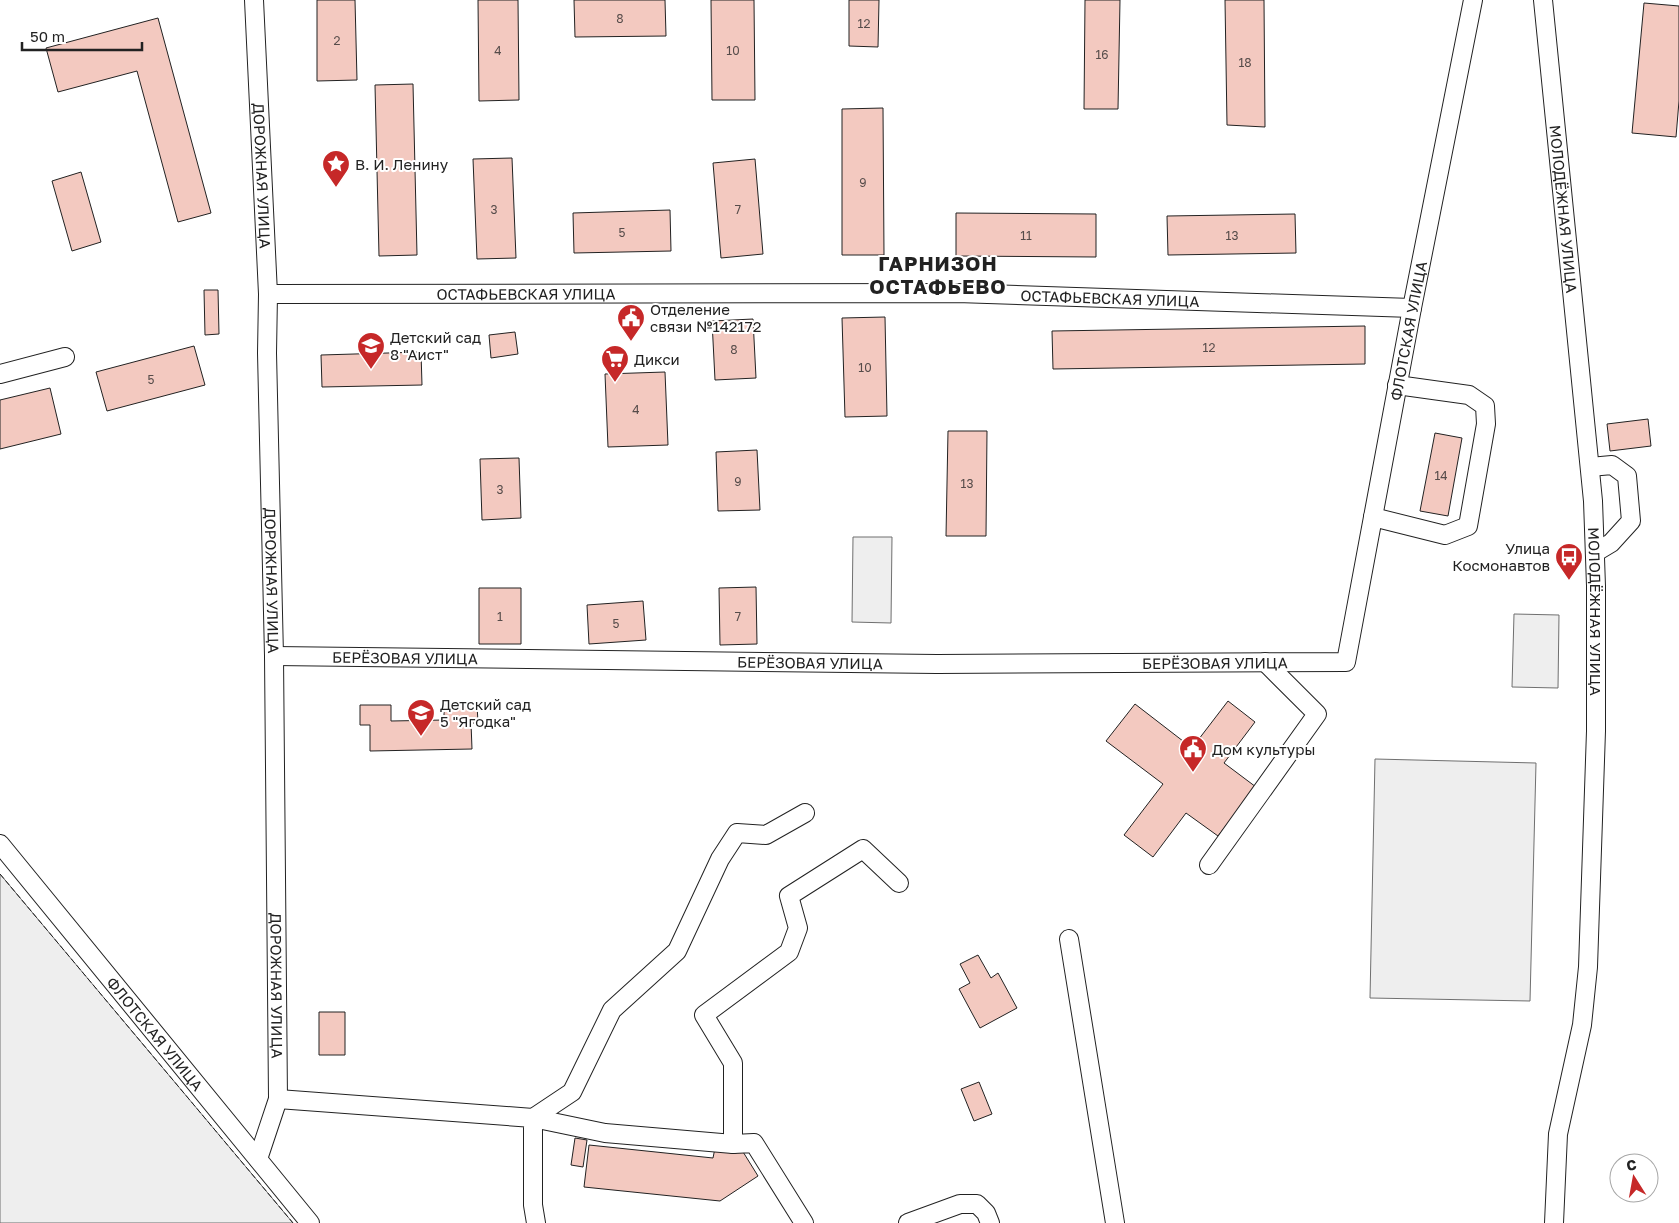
<svg xmlns="http://www.w3.org/2000/svg" width="1679" height="1223" viewBox="0 0 1679 1223" font-family="'Golos Text',sans-serif">
<style>
.green{fill:#eee;stroke:#6f6f6f}
.building{fill:#f3c9c0;stroke:#222}
.lines{fill:none;stroke-linecap:round;stroke-linejoin:round}
.minor-casing{stroke:#222;stroke-width:20}
.minor{stroke:#fff;stroke-width:18}
.fence{stroke:#222;stroke-width:1;stroke-dasharray:6 2.5;stroke-linecap:butt}
.labels{text-anchor:middle;dominant-baseline:central;stroke-width:4;stroke-linejoin:round;paint-order:stroke}
.number-label{font-size:12px;fill:#564c4a}
.poi-label{font-size:15px;fill:#222;stroke:#fff;text-anchor:start}
.street-label{font-size:15px;fill:#222;stroke:#fff}
.district-label{font-size:20px;font-weight:bold;letter-spacing:1px;fill:#222;stroke:#fff}
</style>
<rect width="100%" height="100%" fill="#fff"/>
<!-- green -->
<path class="green" d="M 853,537 L 892,537 L 891,623 L 852,622 Z
M 1514,614 L 1559,615 L 1558,688 L 1512,687 Z
M 1375,759 L 1536,763 L 1530,1001 L 1370,998 Z
M 0,874 L 293,1223 L 0,1223 Z"/>
<!-- building -->
<path class="building" d="M 317,0 L 355,0 L 357,80 L 317,81 Z
M 478,0 L 518,0 L 519,100 L 479,101 Z
M 574,0 L 665,0 L 666,36 L 575,37 Z
M 711,0 L 754,0 L 755,100 L 712,100 Z
M 849,0 L 879,0 L 878,47 L 849,46 Z
M 1085,0 L 1120,0 L 1118,109 L 1084,109 Z
M 1225,0 L 1264,0 L 1265,127 L 1227,125 Z
M 1644,3 L 1679,6 L 1679,101 L 1676,137 L 1632,133 Z
M 158,18 L 211,213 L 178,222 L 137,71 L 58,92 L 46,48 Z
M 413,84 L 417,255 L 379,256 L 375,85 Z
M 883,108 L 884,255 L 842,255 L 842,109 Z
M 512,158 L 516,258 L 477,259 L 473,159 Z
M 755,159 L 763,254 L 721,258 L 713,163 Z
M 81,172 L 101,242 L 72,251 L 52,181 Z
M 670,210 L 671,251 L 574,253 L 573,213 Z
M 956,213 L 1096,214 L 1096,257 L 956,256 Z
M 1295,214 L 1296,253 L 1168,255 L 1167,216 Z
M 204,290 L 218,290 L 219,334 L 205,335 Z
M 885,317 L 887,416 L 845,417 L 842,318 Z
M 753,319 L 756,378 L 715,380 L 712,321 Z
M 1365,326 L 1365,364 L 1053,369 L 1052,331 Z
M 515,332 L 518,354 L 491,358 L 489,335 Z
M 194,346 L 205,385 L 107,411 L 96,372 Z
M 421,352 L 422,385 L 322,387 L 321,355 Z
M 665,372 L 668,445 L 608,447 L 605,374 Z
M 50,388 L 61,434 L 0,449 L 0,400 Z
M 1648,419 L 1651,446 L 1610,451 L 1607,424 Z
M 948,431 L 987,431 L 986,536 L 946,536 Z
M 1435,433 L 1462,438 L 1448,516 L 1420,511 Z
M 757,450 L 760,510 L 718,511 L 716,452 Z
M 519,458 L 521,518 L 482,520 L 480,459 Z
M 756,587 L 757,644 L 720,645 L 719,588 Z
M 479,588 L 521,588 L 521,644 L 479,644 Z
M 643,601 L 646,640 L 589,644 L 587,605 Z
M 1228,701 L 1255,722 L 1224,763 L 1256,787 L 1218,836 L 1186,813 L 1153,857 L 1124,835 L 1163,784 L 1106,741 L 1135,704 L 1192,748 Z
M 444,704 L 477,704 L 478,723 L 471,723 L 472,749 L 370,751 L 370,725 L 360,725 L 360,705 L 391,705 L 391,721 L 444,720 Z
M 978,955 L 991,978 L 998,973 L 1017,1008 L 980,1028 L 959,989 L 970,983 L 960,964 Z
M 319,1012 L 345,1012 L 345,1055 L 319,1055 Z
M 979,1082 L 992,1114 L 974,1121 L 961,1089 Z
M 575,1138 L 587,1140 L 583,1167 L 571,1165 Z
M 589,1145 L 713,1158 L 715,1148 L 740,1147 L 758,1176 L 720,1201 L 584,1187 Z"/>
<g class="lines">
<defs>
<g id="minor">
<path id="s1" d="M 254,0 L 268,294 L 267,353 L 274,656 L 278,1099 L 258,1159"/>
<path id="s2" d="M 1543,0 L 1593,501 L 1596,586 L 1596,731 L 1588,967 L 1582,1025 L 1558,1134 L 1554,1223"/>
<path id="s3" d="M 268,294 L 957,293 L 1412,308"/>
<path d="M 0,374 L 65,357"/>
<path d="M 1590,467 L 1612,465 L 1627,476 L 1631,521 L 1611,543 L 1596,552"/>
<path d="M 1373,517 L 1445,535 L 1468,526 L 1486,424 L 1485,406 L 1469,395 L 1397,385"/>
<path id="s4" d="M 274,656 L 937,664 L 1346,662 L 1412,308 L 1473,0"/>
<path id="s5" d="M 0,844 L 310,1223"/>
<path d="M 1209,865 L 1317,714 L 1265,662"/>
<path d="M 1069,939 L 1115,1223"/>
<path d="M 278,1099 L 533,1118 L 533,1205 L 536,1223"/>
<path d="M 533,1118 L 572,1092 L 612,1010 L 677,951 L 720,859 L 737,833 L 766,835 L 805,813"/>
<path d="M 533,1118 L 605,1133 L 733,1144 L 754,1143 L 804,1223"/>
<path d="M 733,1144 L 733,1063 L 704,1015 L 789,952 L 798,928 L 789,896 L 863,849 L 899,883"/>
<path d="M 908,1223 L 960,1204 L 977,1204 L 986,1213 L 990,1223"/>
</g>
</defs>
<!-- minor casing -->
<use href="#minor" class="minor-casing"/>
<!-- minor -->
<use href="#minor" class="minor"/>
<!-- fence -->
<path class="fence" d="M 0,874 L 293,1223"/>
</g>
<!-- icons -->
<defs>
<symbol id="sight-pin" viewBox="-11 -11 22 30"><path d="M0 17L-7.5 6A9.5 9.5 0 1 1 7.5 6Z" fill="#c62828" stroke="#fff"/><path d="M0-6L1.8-2.2L6-1.7L2.9 1.2L3.7 5.4L0 3.3L-3.7 5.4L-2.9 1.2L-6-1.7L-1.8-2.2Z" fill="#fff"/></symbol>
<symbol id="civic-pin" viewBox="-11 -11 22 30"><path d="M0 17L-7.5 6A9.5 9.5 0 1 1 7.5 6Z" fill="#c62828" stroke="#fff"/><path d="M-.6-6.5H3V-4.5H.6V-3L4-1V1h2V6H-6V1h2V-1L-.6-3ZM-1.2 2.5V6h2.4V2.5Z" fill="#fff"/></symbol>
<symbol id="school-pin" viewBox="-11 -11 22 30"><path d="M0 17L-7.5 6A9.5 9.5 0 1 1 7.5 6Z" fill="#c62828" stroke="#fff"/><path d="M0-5L7-2L0 1L-7-2ZM-4 1L0 2.5L4 1V4Q0 6-4 4Z" fill="#fff"/></symbol>
<symbol id="supermarket-pin" viewBox="-11 -11 22 30"><path d="M0 17L-7.5 6A9.5 9.5 0 1 1 7.5 6Z" fill="#c62828" stroke="#fff"/><path d="M-6-5.5h2.5l.6 2H6L4.5 2H-2.5L-4.4-4H-6ZM-1.5 3.2a1.3 1.3 0 1 0 .1 0ZM3 3.2a1.3 1.3 0 1 0 .1 0Z" fill="#fff"/></symbol>
<symbol id="bus-pin" viewBox="-11 -11 22 30"><path d="M0 17L-7.5 6A9.5 9.5 0 1 1 7.5 6Z" fill="#c62828" stroke="#fff"/><path d="M-5-6H5V4H4V6H2V4H-2V6H-4V4H-5ZM-3.5-4V0h7V-4ZM-3.5 1.2v1.5H-2V1.2ZM2 1.2v1.5H3.5V1.2Z" fill="#fff"/></symbol>
</defs>
<g fill-rule="evenodd">
<use href="#sight-pin" x="320" y="148" width="32" height="43"/>
<use href="#civic-pin" x="615" y="302" width="32" height="43"/>
<use href="#school-pin" x="355" y="330" width="32" height="43"/>
<use href="#supermarket-pin" x="599" y="343" width="32" height="43"/>
<use href="#bus-pin" x="1553" y="541" width="32" height="43"/>
<use href="#school-pin" x="405" y="697" width="32" height="43"/>
<use href="#civic-pin" x="1177" y="733" width="32" height="43"/>
</g>
<g class="labels">
<!-- number labels -->
<g class="number-label">
<text x="620" y="18">8</text>
<text x="864" y="23">12</text>
<text x="337" y="40">2</text>
<text x="498" y="50">4</text>
<text x="733" y="50">10</text>
<text x="1102" y="54">16</text>
<text x="1245" y="62">18</text>
<text x="863" y="182">9</text>
<text x="494" y="209">3</text>
<text x="738" y="209">7</text>
<text x="622" y="232">5</text>
<text x="1026" y="235">11</text>
<text x="1232" y="235">13</text>
<text x="1209" y="347">12</text>
<text x="734" y="349">8</text>
<text x="865" y="367">10</text>
<text x="151" y="379">5</text>
<text x="636" y="409">4</text>
<text x="1441" y="475">14</text>
<text x="738" y="481">9</text>
<text x="967" y="483">13</text>
<text x="500" y="489">3</text>
<text x="500" y="616">1</text>
<text x="738" y="616">7</text>
<text x="616" y="623">5</text>
</g>
<!-- poi labels -->
<g class="poi-label">
<text x="355" y="164">В. И. Ленину</text>
<text x="650" y="309">Отделение<tspan x="650" dy="17">связи №142172</tspan></text>
<text x="390" y="337">Детский сад<tspan x="390" dy="17">8 "Аист"</tspan></text>
<text x="634" y="359">Дикси</text>
<text x="1550" y="548" text-anchor="end">Улица<tspan x="1550" dy="17">Космонавтов</tspan></text>
<text x="440" y="704">Детский сад<tspan x="440" dy="17">5 "Ягодка"</tspan></text>
<text x="1212" y="749">Дом культуры</text>
</g>
<!-- street labels -->
<g class="street-label">
<text stroke="none"><textPath href="#s1" startOffset="176">ДОРОЖНАЯ УЛИЦА</textPath></text>
<text stroke="none"><textPath href="#s2" startOffset="210">МОЛОДЁЖНАЯ УЛИЦА</textPath></text>
<text stroke="none"><textPath href="#s3" startOffset="258">ОСТАФЬЕВСКАЯ УЛИЦА</textPath></text>
<text stroke="none"><textPath href="#s3" startOffset="842">ОСТАФЬЕВСКАЯ УЛИЦА</textPath></text>
<text stroke="none"><textPath href="#s4" startOffset="1409">ФЛОТСКАЯ УЛИЦА</textPath></text>
<text stroke="none"><textPath href="#s1" startOffset="581">ДОРОЖНАЯ УЛИЦА</textPath></text>
<text stroke="none"><textPath href="#s2" startOffset="614">МОЛОДЁЖНАЯ УЛИЦА</textPath></text>
<text stroke="none"><textPath href="#s4" startOffset="131">БЕРЁЗОВАЯ УЛИЦА</textPath></text>
<text stroke="none"><textPath href="#s4" startOffset="536">БЕРЁЗОВАЯ УЛИЦА</textPath></text>
<text stroke="none"><textPath href="#s4" startOffset="941">БЕРЁЗОВАЯ УЛИЦА</textPath></text>
<text stroke="none"><textPath href="#s1" startOffset="986">ДОРОЖНАЯ УЛИЦА</textPath></text>
<text stroke="none"><textPath href="#s5" startOffset="245">ФЛОТСКАЯ УЛИЦА</textPath></text>
</g>
<!-- district labels -->
<g class="district-label">
<text x="938" y="263">ГАРНИЗОН<tspan x="938" dy="23">ОСТАФЬЕВО</tspan></text>
</g>
</g>
<!-- north arrow -->
<g transform="translate(1634 1178) rotate(349)"><circle r="24" fill="#ffffff" stroke="#a7a7a7"/>
<path d="M0-4L9 19L0 12L-9 19Z" fill="#c62828"/>
<text y="-8" font-size="14" font-weight="bold" text-anchor="middle" fill="#222222">С</text>
</g>
<!-- scale -->
<path d="M22 42v8h120v-8" fill="none" stroke="#222222" stroke-width="2.5"/>
<text x="30" y="42" font-size="15" fill="#222222" stroke="#ffffff" stroke-width="4" paint-order="stroke">50 m</text>
</svg>
